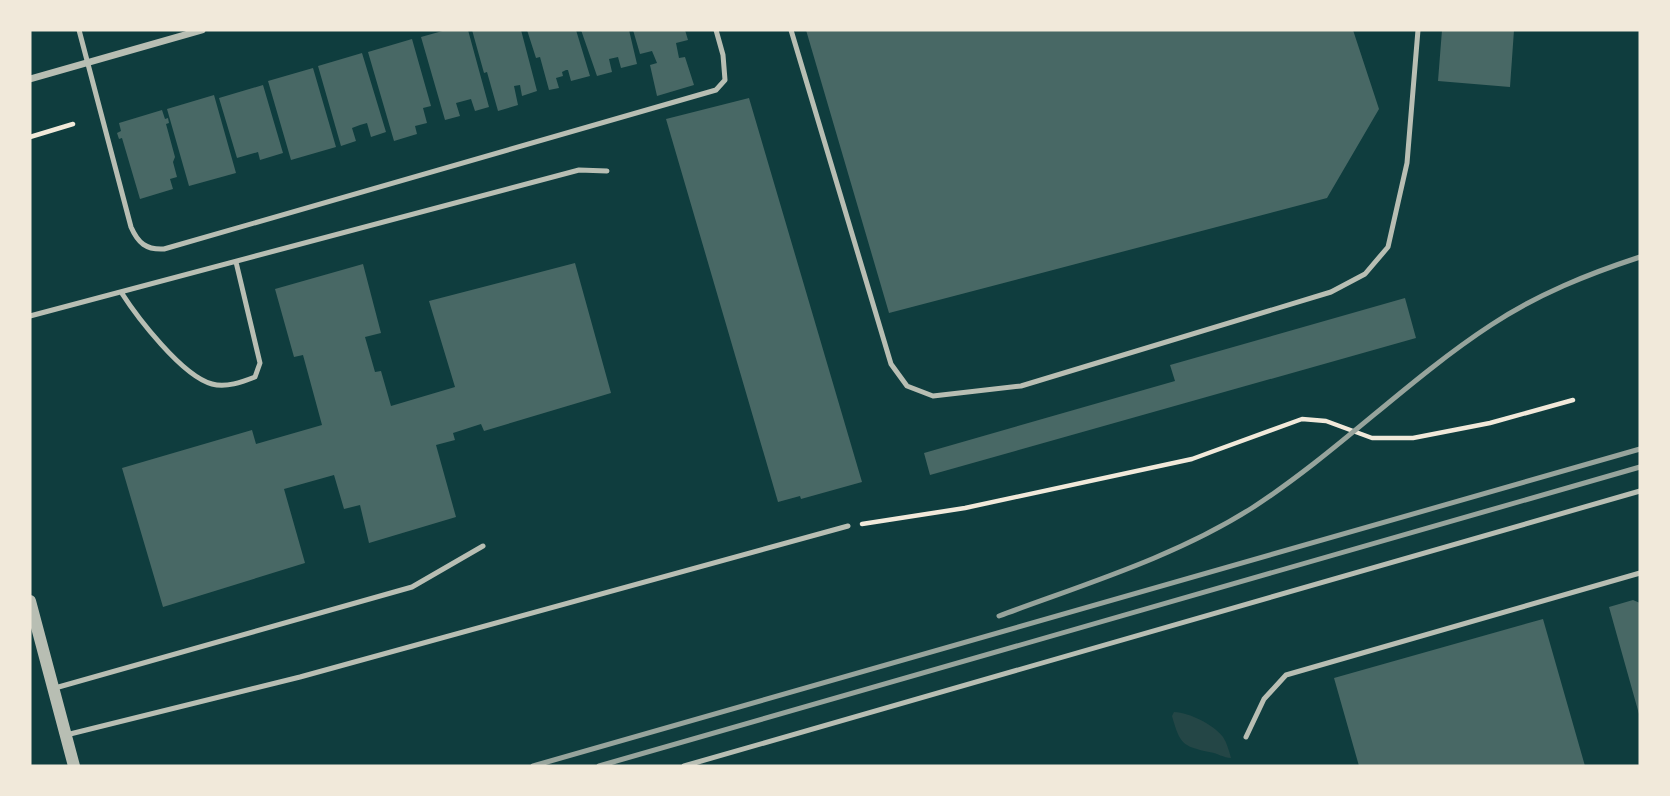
<svg xmlns="http://www.w3.org/2000/svg" width="1670" height="796" viewBox="0 0 1670 796" font-family="Figtree,sans-serif">
<style>
.green{fill:#244646}
.building{fill:#486865}
.lines{fill:none;stroke-linecap:round;stroke-linejoin:round}
.path{stroke:#f1e9da;stroke-width:4.5}
.service{stroke:#b8beb3;stroke-width:5}
.minor{stroke:#b8beb3;stroke-width:7}
.tertiary{stroke:#b8beb3;stroke-width:12}
.rail{stroke:#97a49c;stroke-width:5}
</style>
<rect width="100%" height="100%" fill="#0f3d3e"/>
<!-- green -->
<path class="green" d="M 1174,712 C 1190,713 1213,724 1223,737 C 1227,743 1229,751 1231,758 C 1224,758 1217,753 1209,752 C 1182,746 1180,744 1172,716 Z"/>
<!-- building -->
<path class="building" d="M 446,30 L 468,30 L 489,107 L 475,111 L 471,99 L 456,103 L 460,116 L 445,120 L 421,37 Z
M 472,30 L 521,30 L 537,91 L 522,96 L 520,85 L 514,86 L 518,105 L 498,111 L 487,72 L 484,73 Z
M 527,30 L 576,30 L 590,76 L 571,81 L 568,70 L 566,70 L 562,72 L 563,76 L 556,78 L 559,88 L 549,90 L 540,57 L 536,58 Z
M 581,30 L 629,30 L 637,64 L 621,68 L 618,57 L 609,59 L 612,72 L 597,76 Z
M 633,30 L 685,30 L 688,40 L 676,43 L 679,58 L 685,57 L 694,85 L 657,96 L 650,65 L 657,63 L 652,51 L 640,54 Z
M 806,30 L 1353,30 L 1379,109 L 1327,198 L 889,313 Z
M 1442,30 L 1514,30 L 1510,87 L 1438,81 Z
M 412,39 L 431,106 L 423,108 L 427,123 L 415,126 L 417,134 L 394,141 L 368,52 Z
M 362,53 L 386,132 L 371,137 L 367,123 L 360,125 L 352,128 L 356,141 L 341,146 L 318,66 Z
M 313,68 L 336,147 L 291,160 L 268,81 Z
M 263,85 L 283,153 L 260,160 L 258,152 L 237,158 L 219,98 Z
M 214,95 L 236,173 L 189,186 L 167,109 Z
M 749,98 L 862,482 L 801,499 L 800,496 L 778,502 L 666,119 Z
M 162,110 L 165,119 L 168,118 L 169,123 L 166,124 L 175,157 L 173,162 L 177,177 L 170,179 L 173,189 L 140,199 L 122,138 L 119,139 L 117,133 L 121,131 L 119,123 Z
M 575,263 L 611,393 L 484,431 L 481,424 L 453,433 L 455,440 L 436,445 L 456,517 L 369,543 L 360,505 L 344,509 L 334,475 L 284,489 L 305,563 L 163,607 L 122,468 L 252,430 L 256,444 L 322,425 L 303,355 L 294,357 L 275,289 L 363,264 L 381,333 L 365,337 L 375,372 L 381,371 L 391,406 L 455,387 L 429,301 Z
M 1405,298 L 1416,338 L 930,475 L 924,453 L 1175,381 L 1170,365 Z
M 1633,600 L 1640,603 L 1639,714 L 1609,607 Z
M 1543,619 L 1585,766 L 1359,766 L 1334,678 Z"/>
<g class="lines">
<!-- path -->
<path class="path" d="M 30,137 L 73,124
M 862,524 L 965,508 L 1192,459 L 1302,419 L 1326,421 L 1372,438 L 1413,438 L 1490,423 L 1573,400"/>
<!-- service -->
<path class="service" d="M 79,30 L 131,227 C 138,243 146,250 164,249 L 716,90 L 725,80 L 723,55 L 716,30
M 791,30 L 891,364 L 907,386 L 933,396 L 1021,386 L 1331,292 L 1365,274 L 1388,247 L 1407,163 L 1418,30
M 121,292 C 137,317 182,376 212,384 C 226,388 242,382 255,377 L 260,363 L 236,262
M 30,316 L 579,170 L 607,171
M 55,688 L 412,587 L 483,546
M 66,735 L 300,677 L 848,526
M 1246,737 L 1264,699 L 1286,675 L 1640,573
M 684,766 L 1640,491"/>
<!-- minor -->
<path class="minor" d="M 30,79 L 202,30"/>
<!-- tertiary -->
<path class="tertiary" d="M 30,601 L 74,766"/>
<!-- rail -->
<path class="rail" d="M 999,616 C 1085,584 1175,557 1252,508 C 1337,453 1407,380 1491,325 C 1538,294 1588,274 1640,257
M 533,766 L 1640,449
M 599,766 L 1640,467"/>
</g>
<!-- border -->
<rect width="1670" height="796" fill="none" stroke="#f1e9da" stroke-width="63"/>
</svg>
